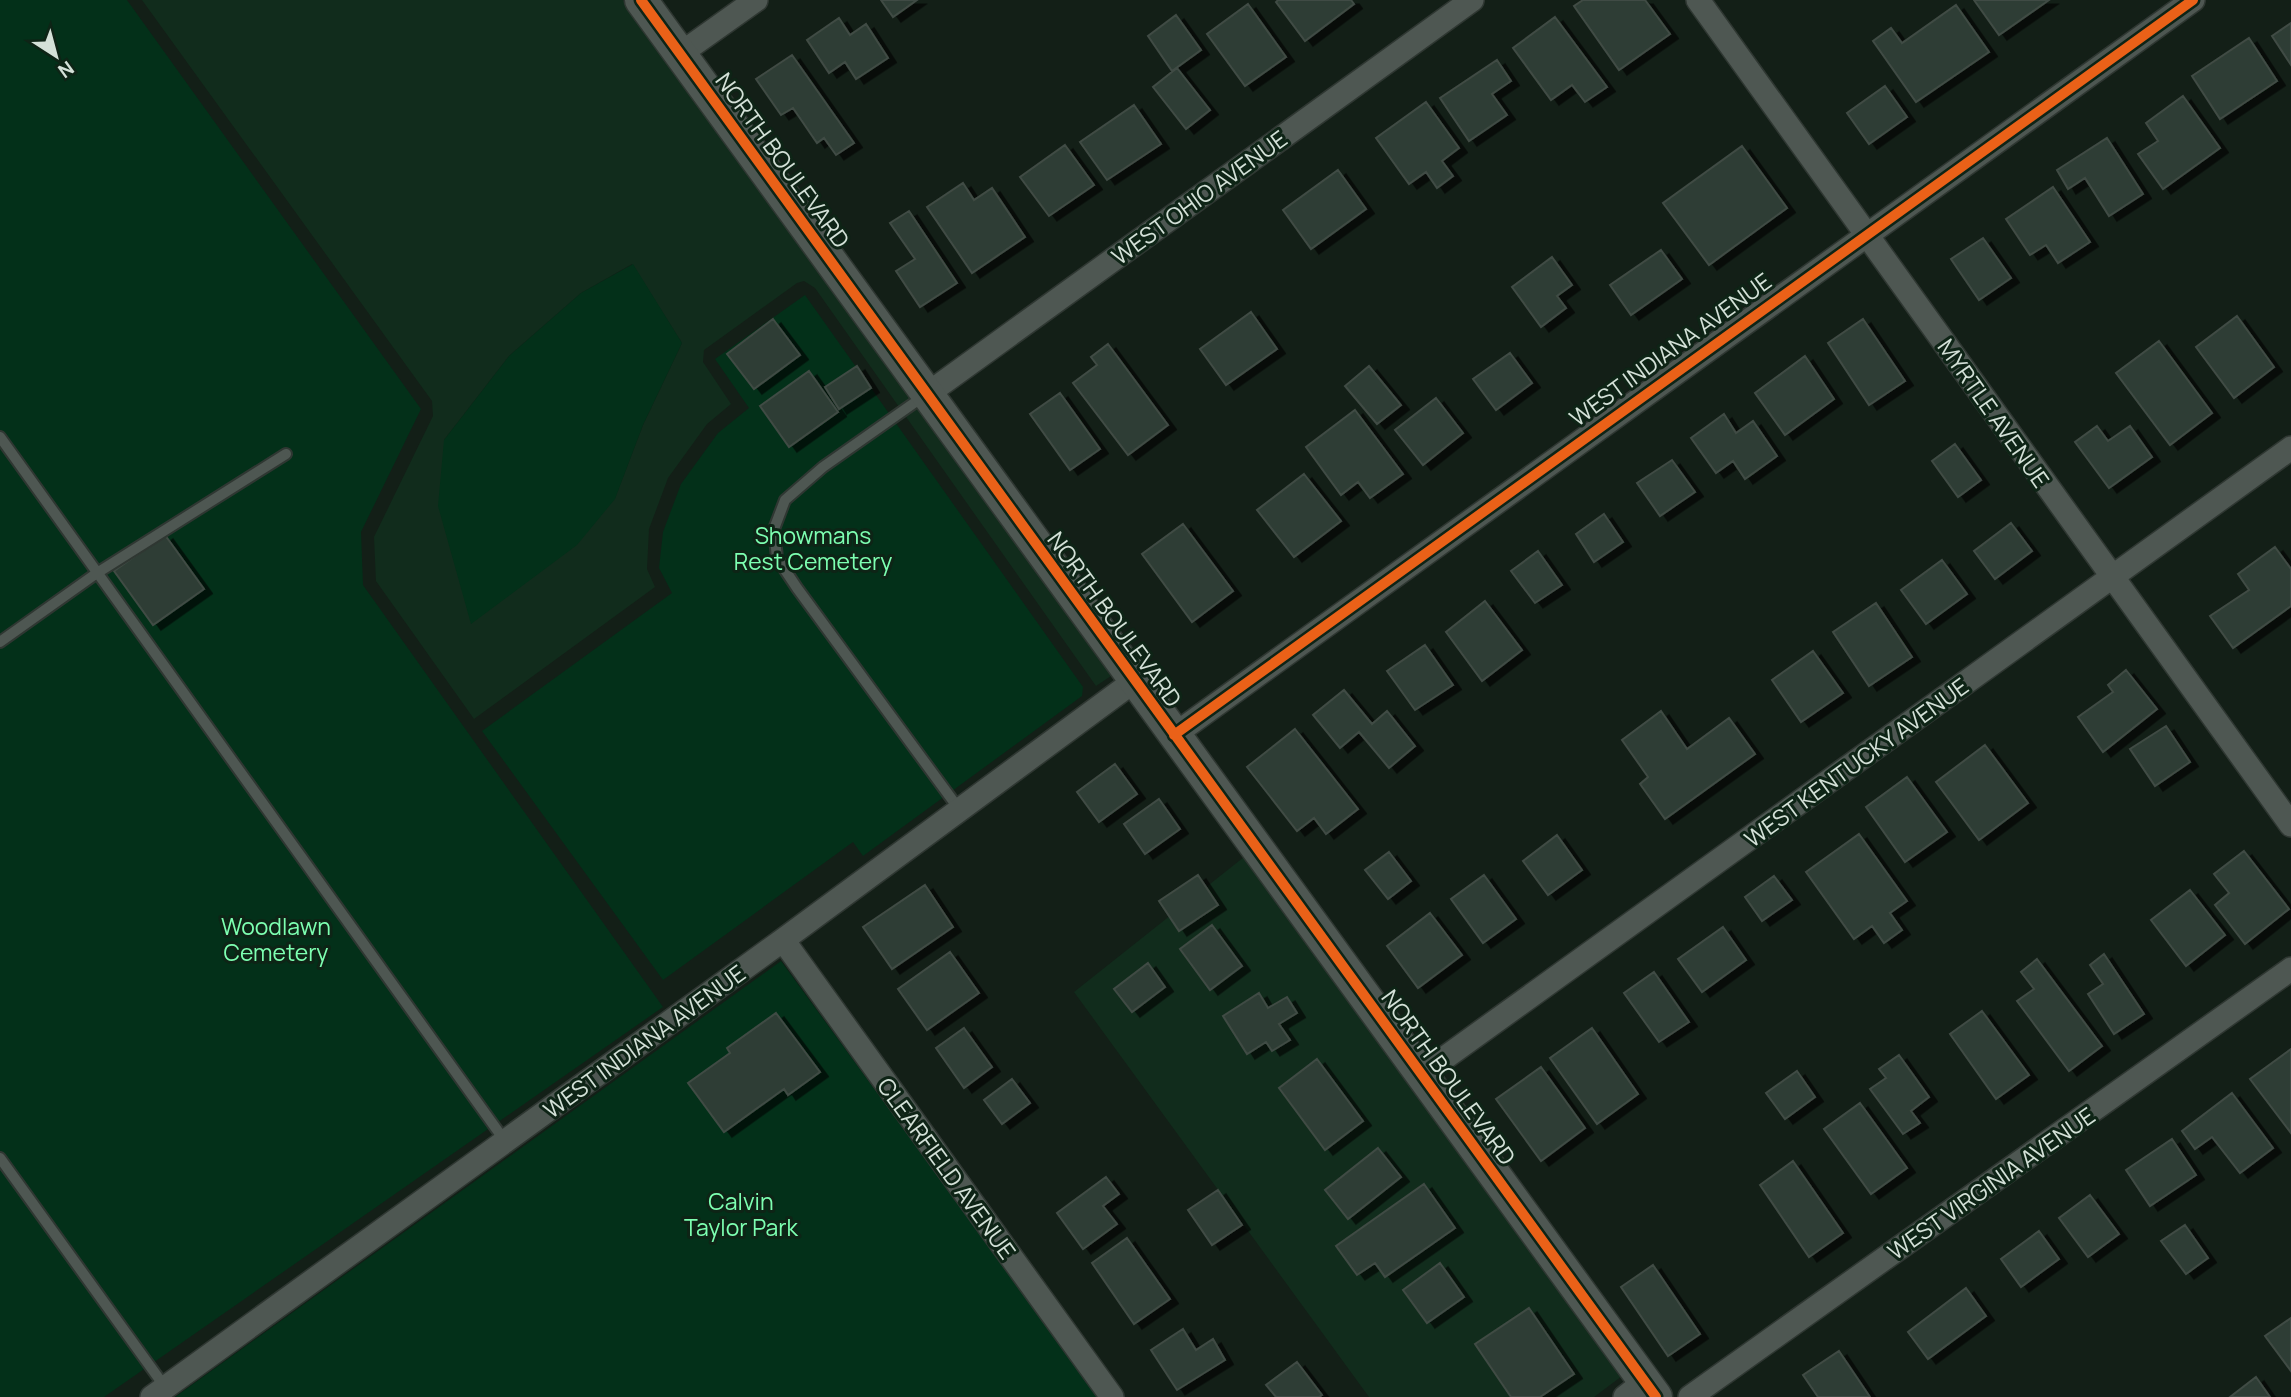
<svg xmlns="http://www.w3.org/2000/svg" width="2291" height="1397" viewBox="0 0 2291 1397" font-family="Manrope,sans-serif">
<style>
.built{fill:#112c1c;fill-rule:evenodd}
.green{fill:#033019}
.building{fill:#2e3e35;stroke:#404b44;stroke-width:2;filter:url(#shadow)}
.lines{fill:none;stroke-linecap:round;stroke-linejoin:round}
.lane-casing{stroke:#2f3732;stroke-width:14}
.street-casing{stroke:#2f3732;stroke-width:26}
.secondary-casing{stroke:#2f3732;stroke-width:35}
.lane{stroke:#4e5752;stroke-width:10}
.street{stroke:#4e5752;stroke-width:23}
.secondary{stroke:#4e5752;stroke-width:32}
.cycleway-casing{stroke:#0e2416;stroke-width:15}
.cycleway{stroke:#ea6118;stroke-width:10}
.labels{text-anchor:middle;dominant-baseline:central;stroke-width:6;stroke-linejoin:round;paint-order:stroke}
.street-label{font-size:23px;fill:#d4e1d8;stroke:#0e2416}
.park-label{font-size:23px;fill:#7dffb1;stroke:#0e2416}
</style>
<defs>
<filter id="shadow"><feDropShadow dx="8" dy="4.5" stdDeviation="0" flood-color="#0009"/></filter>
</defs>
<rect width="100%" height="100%" fill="#131f17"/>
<!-- built -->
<path class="built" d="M 142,0 L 623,0 L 1111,676 L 1096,686 L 815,288 L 804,281 L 797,283 L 704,350 L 703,362 L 731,404 L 707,424 L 668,478 L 649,529 L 647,569 L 655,587 L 474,719 L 376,581 L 374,537 L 433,416 L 432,401 ZM 632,264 L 682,343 L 643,425 L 615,498 L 444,440 L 509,356 L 581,293 Z
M 1244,857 L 1622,1376 L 1594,1397 L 1369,1397 L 1074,992 Z"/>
<!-- green -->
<path class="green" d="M 0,0 L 127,0 L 421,409 L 361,532 L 363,585 L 663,1007 L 104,1397 L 0,1397 Z
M 633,264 L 682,343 L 643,425 L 615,499 L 577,545 L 471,624 L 438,506 L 444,440 L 509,356 L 581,293 Z
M 805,295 L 1083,687 L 1082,696 L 863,856 L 853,842 L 663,980 L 482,731 L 672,593 L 659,568 L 663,532 L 681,484 L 718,433 L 749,408 L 715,359 Z
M 781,961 L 1099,1397 L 175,1397 Z"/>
<!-- building -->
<path class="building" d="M 881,0 L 917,0 L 893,17 Z
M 1278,0 L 1351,0 L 1354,4 L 1305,41 L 1276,2 Z
M 1583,0 L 1645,0 L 1670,34 L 1619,70 L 1574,6 Z
M 1974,0 L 2049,0 L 1999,35 Z
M 1248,4 L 1286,57 L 1245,86 L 1207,34 Z
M 1956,5 L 1989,52 L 1916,102 L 1873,41 L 1891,28 L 1902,43 Z
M 1176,15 L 1201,50 L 1172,71 L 1148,36 Z
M 1555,17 L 1607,87 L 1585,102 L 1572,85 L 1551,100 L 1513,48 Z
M 839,18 L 850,35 L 866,24 L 888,58 L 856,79 L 845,62 L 829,73 L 807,40 Z
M 2291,23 L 2291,65 L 2272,36 Z
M 2249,38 L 2277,81 L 2220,119 L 2192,76 Z
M 792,55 L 854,143 L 836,155 L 824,138 L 817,143 L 793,108 L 781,115 L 756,79 Z
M 1497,60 L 1511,81 L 1492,94 L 1507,115 L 1469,141 L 1440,98 Z
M 1177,68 L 1210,110 L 1186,129 L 1153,87 Z
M 1885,86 L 1907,117 L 1869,144 L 1847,113 Z
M 2183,96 L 2220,148 L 2163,189 L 2138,154 L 2158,141 L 2146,123 Z
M 1426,102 L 1459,148 L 1442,161 L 1453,176 L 1437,188 L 1426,172 L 1409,184 L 1376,138 Z
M 1134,105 L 1161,144 L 1107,180 L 1080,142 Z
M 2107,138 L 2143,194 L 2109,216 L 2085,178 L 2068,189 L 2057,170 Z
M 1065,145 L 1094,185 L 1049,216 L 1020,177 Z
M 1742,146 L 1787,208 L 1709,265 L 1663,203 Z
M 1338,170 L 1366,209 L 1311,249 L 1283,210 Z
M 963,183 L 974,200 L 992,188 L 1025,237 L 972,273 L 927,207 Z
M 2053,187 L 2090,242 L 2058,263 L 2046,245 L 2030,255 L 2006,219 Z
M 909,211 L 957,283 L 920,307 L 896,271 L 915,259 L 890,223 Z
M 1983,238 L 2011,278 L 1979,300 L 1951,259 Z
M 1661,250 L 1682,279 L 1631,315 L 1610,285 Z
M 1552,257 L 1572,285 L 1557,296 L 1566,308 L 1541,327 L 1512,287 Z
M 1251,312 L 1277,349 L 1226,385 L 1200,349 Z
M 2237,316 L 2274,367 L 2234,398 L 2196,347 Z
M 773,319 L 800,355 L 754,389 L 727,354 Z
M 1863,319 L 1905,381 L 1869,405 L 1828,343 Z
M 2159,341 L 2212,413 L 2170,445 L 2116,373 Z
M 1108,344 L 1168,425 L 1128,455 L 1073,383 L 1097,365 L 1091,357 Z
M 1510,353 L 1532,383 L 1496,410 L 1473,379 Z
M 1805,356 L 1834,399 L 1785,435 L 1755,393 Z
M 857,366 L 871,388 L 839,409 L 825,387 Z
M 1369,366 L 1401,405 L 1377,424 L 1345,386 Z
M 809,371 L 838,412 L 789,447 L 760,406 Z
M 1060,393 L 1100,449 L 1070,470 L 1030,414 Z
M 1436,398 L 1463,433 L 1423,465 L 1395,430 Z
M 1355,410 L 1403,474 L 1370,498 L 1358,482 L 1341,495 L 1306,447 Z
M 1724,414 L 1736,433 L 1753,421 L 1777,456 L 1745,479 L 1733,461 L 1716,473 L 1691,438 Z
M 2097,426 L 2108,441 L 2130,426 L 2152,457 L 2109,488 L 2075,442 Z
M 1955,444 L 1981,480 L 1958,497 L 1932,461 Z
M 1672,460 L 1695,492 L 1660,516 L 1637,483 Z
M 1304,474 L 1341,521 L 1294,557 L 1257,510 Z
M 1604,514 L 1623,542 L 1594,562 L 1576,534 Z
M 2011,523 L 2032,551 L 1995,579 L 1974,551 Z
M 1183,524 L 1233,591 L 1192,622 L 1142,554 Z
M 165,535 L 204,589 L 153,625 L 114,571 Z
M 2275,547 L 2291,569 L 2291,606 L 2233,648 L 2210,616 L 2249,590 L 2238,574 Z
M 1538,551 L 1562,585 L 1535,603 L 1511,571 Z
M 1942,560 L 1967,594 L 1926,624 L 1901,590 Z
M 1485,601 L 1522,650 L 1482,681 L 1446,632 Z
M 1876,603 L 1912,657 L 1869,686 L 1833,632 Z
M 1425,645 L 1453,685 L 1415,710 L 1387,671 Z
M 1813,651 L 1843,693 L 1801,722 L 1772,680 Z
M 2126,670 L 2157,709 L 2103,752 L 2078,717 L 2113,692 L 2108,685 Z
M 1344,690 L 1372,724 L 1387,711 L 1415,746 L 1389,768 L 1359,732 L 1340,748 L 1313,715 Z
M 1661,711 L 1687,749 L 1729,718 L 1755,754 L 1665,819 L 1640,784 L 1648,777 L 1622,740 Z
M 2166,726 L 2190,762 L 2155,786 L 2130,749 Z
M 1295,729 L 1358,809 L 1326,834 L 1314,818 L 1297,831 L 1247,767 Z
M 1985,745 L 2028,803 L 1979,840 L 1936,782 Z
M 1115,764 L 1137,794 L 1099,822 L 1077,792 Z
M 1907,777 L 1947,832 L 1905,862 L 1866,807 Z
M 1159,799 L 1180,829 L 1145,854 L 1124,824 Z
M 1859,834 L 1907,901 L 1890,913 L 1902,930 L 1884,943 L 1872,926 L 1854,939 L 1806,872 Z
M 1557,835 L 1582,870 L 1548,895 L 1523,861 Z
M 2244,851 L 2289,909 L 2245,944 L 2215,905 L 2229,893 L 2214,874 Z
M 1389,852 L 1411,881 L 1388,899 L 1365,870 Z
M 1198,875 L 1218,905 L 1179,931 L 1159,901 Z
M 1484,875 L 1516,919 L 1483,943 L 1451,899 Z
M 1774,876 L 1792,900 L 1762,921 L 1745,897 Z
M 925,885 L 953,927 L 892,969 L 863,927 Z
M 2190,890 L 2225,935 L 2186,966 L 2151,920 Z
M 1430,913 L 1462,955 L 1418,988 L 1387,946 Z
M 1212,925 L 1242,966 L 1210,990 L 1180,949 Z
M 1723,927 L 1746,960 L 1702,992 L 1678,959 Z
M 950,952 L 979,993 L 927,1030 L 898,989 Z
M 2104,954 L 2144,1014 L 2114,1034 L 2088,994 L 2103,984 L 2090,965 Z
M 2037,959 L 2102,1046 L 2069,1071 L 2017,1001 L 2034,989 L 2021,972 Z
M 1148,963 L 1165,987 L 1132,1012 L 1114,989 Z
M 1654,972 L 1689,1022 L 1659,1042 L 1624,993 Z
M 1259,993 L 1268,1008 L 1287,997 L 1297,1013 L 1279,1024 L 1290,1040 L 1272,1051 L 1266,1042 L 1247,1054 L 1223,1016 Z
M 1982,1011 L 2029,1075 L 1996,1099 L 1950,1034 Z
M 776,1013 L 820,1072 L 788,1095 L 784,1089 L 724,1132 L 688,1083 L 730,1053 L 727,1048 Z
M 964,1028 L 992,1067 L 964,1088 L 936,1048 Z
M 1592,1028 L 1638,1094 L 1597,1124 L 1550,1058 Z
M 2291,1049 L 2291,1133 L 2250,1079 Z
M 1899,1055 L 1929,1097 L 1911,1111 L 1920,1123 L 1903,1134 L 1870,1089 L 1886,1078 L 1879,1069 Z
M 1317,1059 L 1363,1121 L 1325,1150 L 1279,1088 Z
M 1541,1067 L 1585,1128 L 1541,1161 L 1496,1099 Z
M 1797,1071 L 1815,1097 L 1785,1119 L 1766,1093 Z
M 1012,1079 L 1030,1103 L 1002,1124 L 984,1100 Z
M 2232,1093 L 2273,1148 L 2240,1173 L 2212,1137 L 2195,1149 L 2182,1131 Z
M 1860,1103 L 1907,1168 L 1871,1194 L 1824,1129 Z
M 2172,1139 L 2196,1175 L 2150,1206 L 2126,1170 Z
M 1378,1148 L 1401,1177 L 1348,1219 L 1325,1190 Z
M 1793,1161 L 1843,1233 L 1809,1257 L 1760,1185 Z
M 1106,1177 L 1119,1194 L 1103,1206 L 1117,1224 L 1083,1249 L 1057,1213 Z
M 1424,1184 L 1455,1228 L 1385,1277 L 1375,1263 L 1357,1275 L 1336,1246 Z
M 1218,1190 L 1242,1225 L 1212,1245 L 1188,1210 Z
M 2090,1195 L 2119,1234 L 2088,1257 L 2059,1218 Z
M 2185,1225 L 2208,1258 L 2186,1274 L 2161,1241 Z
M 2039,1231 L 2059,1259 L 2021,1287 L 2001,1259 Z
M 1127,1238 L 1170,1299 L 1134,1324 L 1092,1263 Z
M 1440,1263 L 1464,1297 L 1427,1323 L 1403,1290 Z
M 1653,1265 L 1700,1334 L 1668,1356 L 1621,1287 Z
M 1966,1288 L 1986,1316 L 1928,1359 L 1908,1332 Z
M 1529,1308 L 1574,1374 L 1540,1397 L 1511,1397 L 1475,1344 Z
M 2291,1318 L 2291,1371 L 2265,1336 Z
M 1183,1329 L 1196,1350 L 1213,1339 L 1225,1360 L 1177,1390 L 1151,1350 Z
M 1839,1351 L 1870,1397 L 1818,1397 L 1803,1375 Z
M 1297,1362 L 1322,1395 L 1319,1397 L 1276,1397 L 1266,1385 Z
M 2256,1377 L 2270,1397 L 2230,1397 Z"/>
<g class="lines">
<defs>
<path id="lane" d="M 924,396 L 823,467 L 785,500 L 774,529 L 777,558 L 797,588 L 959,809
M 0,437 L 505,1141
M 0,642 L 97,573 L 286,454
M 0,1158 L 165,1387"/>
<path id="street" d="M 1698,0 L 2291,825
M 680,54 L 756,0
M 926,395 L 1472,0
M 1174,735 L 2193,0
M 783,940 L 1112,1397
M 1421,1075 L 2291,448
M 152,1397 L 783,940 L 1133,682
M 1625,1397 L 1644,1382
M 1690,1397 L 2291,969"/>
<path id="secondary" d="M 641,0 L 1656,1397"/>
</defs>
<!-- lane casing -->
<use href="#lane" class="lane-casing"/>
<!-- street casing -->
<use href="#street" class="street-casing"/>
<!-- secondary casing -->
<use href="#secondary" class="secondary-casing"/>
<!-- lane -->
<use href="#lane" class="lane"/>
<!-- street -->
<use href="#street" class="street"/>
<!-- secondary -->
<use href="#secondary" class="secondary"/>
<defs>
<path id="cycleway" d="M 641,0 L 1656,1397
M 1174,735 L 2193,0"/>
</defs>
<!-- cycleway casing -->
<use href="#cycleway" class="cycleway-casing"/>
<!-- cycleway -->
<use href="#cycleway" class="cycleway"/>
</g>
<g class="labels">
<!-- street labels -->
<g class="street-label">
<text transform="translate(783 160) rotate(54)">NORTH BOULEVARD</text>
<text transform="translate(1199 197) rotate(-36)">WEST OHIO AVENUE</text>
<text transform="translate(1670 349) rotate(-36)">WEST INDIANA AVENUE</text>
<text transform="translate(1994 413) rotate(55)">MYRTLE AVENUE</text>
<text transform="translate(1115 619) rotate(54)">NORTH BOULEVARD</text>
<text transform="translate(1856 762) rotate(-36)">WEST KENTUCKY AVENUE</text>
<text transform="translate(644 1041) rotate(-36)">WEST INDIANA AVENUE</text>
<text transform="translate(1449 1077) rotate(54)">NORTH BOULEVARD</text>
<text transform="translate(947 1168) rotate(54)">CLEARFIELD AVENUE</text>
<text transform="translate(1991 1183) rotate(-35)">WEST VIRGINIA AVENUE</text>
</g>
<!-- park labels -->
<g class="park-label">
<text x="813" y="535">Showmans<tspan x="813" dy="26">Rest Cemetery</tspan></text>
<text x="276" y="926">Woodlawn<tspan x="276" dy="26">Cemetery</tspan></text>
<text x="741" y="1201">Calvin<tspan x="741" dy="26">Taylor Park</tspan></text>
</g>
</g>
<!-- north arrow -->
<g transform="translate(56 56) rotate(144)" stroke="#0e2416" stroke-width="5" paint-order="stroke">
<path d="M0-5L12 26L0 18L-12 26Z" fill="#d4e1d8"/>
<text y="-10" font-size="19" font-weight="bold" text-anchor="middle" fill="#d4e1d8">N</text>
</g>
</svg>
